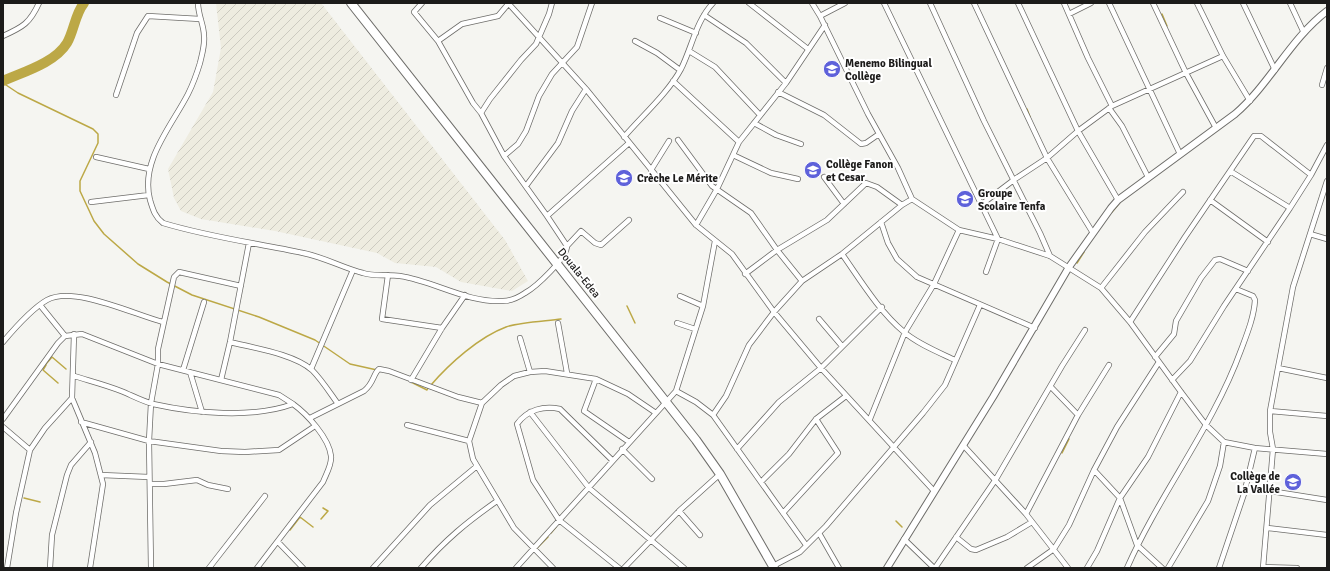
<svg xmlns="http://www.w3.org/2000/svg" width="1330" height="571" viewBox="0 0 1330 571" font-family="Signika,sans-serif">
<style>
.industrial{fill:url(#industrial-furrows)}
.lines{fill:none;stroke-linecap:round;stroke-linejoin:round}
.stream{stroke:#bca846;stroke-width:1.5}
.river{stroke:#bca846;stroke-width:10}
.minor-casing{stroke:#6e6d6a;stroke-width:6}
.secondary-casing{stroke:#6e6d6a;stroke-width:8}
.trunk-casing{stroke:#6e6d6a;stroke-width:10}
.minor{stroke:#fff;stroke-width:4.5}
.secondary{stroke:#fff;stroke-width:6}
.trunk{stroke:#fff;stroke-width:8}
.labels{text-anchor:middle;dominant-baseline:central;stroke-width:4;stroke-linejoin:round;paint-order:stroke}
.poi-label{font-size:11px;font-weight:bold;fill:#1c1b1a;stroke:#fff;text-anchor:start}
.street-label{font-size:11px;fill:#1c1b1a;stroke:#fff}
</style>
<defs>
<pattern id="industrial-furrows" width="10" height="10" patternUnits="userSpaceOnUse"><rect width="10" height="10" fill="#eeece0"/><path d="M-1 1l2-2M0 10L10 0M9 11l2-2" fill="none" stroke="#cccac0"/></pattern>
</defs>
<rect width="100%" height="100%" fill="#f5f5f1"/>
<!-- industrial -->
<path class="industrial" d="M 216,3 L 321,3 L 505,240 L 528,281 L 512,291 L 461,282 L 436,267 L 395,263 L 377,253 L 275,231 L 201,219 L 181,211 L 174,198 L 168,169 L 213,92 L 221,48 Z"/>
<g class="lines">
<!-- stream -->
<path class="stream" d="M 1162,14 L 1167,26
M 3,83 L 18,93 L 93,129 L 98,134 L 98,143 L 80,181 L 80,191 L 94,221 L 104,234 L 138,264 L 167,282 L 192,295 L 259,317 L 315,340 L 350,364 L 377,370
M 1027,109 L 1030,117
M 1112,212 L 1121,201
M 1077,263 L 1084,252
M 627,306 L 635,323
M 46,364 L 52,357 L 66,369
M 46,365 L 43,370 L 58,383
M 411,382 L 427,390 L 428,388
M 431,385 C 449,364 479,337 506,327 C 519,322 547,321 561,319
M 1062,453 L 1069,439
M 24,498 L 40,502
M 321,519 L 328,511 L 323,508
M 896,521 L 902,527
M 290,530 L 300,517 L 313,527
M 551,533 L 556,527
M 537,548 L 548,537"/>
<!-- river -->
<path class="river" d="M 3,81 C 23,72 55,63 67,43 C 74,31 75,14 84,3"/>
<defs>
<path id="minor" d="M 198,3 C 198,15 204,25 204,36 C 205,45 202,54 200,63 C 197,73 193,84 188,94 C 171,127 140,161 150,200 C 153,210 155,217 163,223 C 209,237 256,243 303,253 C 324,257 343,268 363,273 C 375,277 387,274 400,276 C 434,281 467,303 503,301 C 511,301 519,297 525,293 C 536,287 567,258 567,246 L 547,216 L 629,143
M 422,3 L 414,12 L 438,41
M 508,3 L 586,89 L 696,225 L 732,254 L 774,312 L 821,368 L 934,491
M 509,3 L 498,16 L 462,24 L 438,41 L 473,103 L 481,113 L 504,156 L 547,216
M 749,3 L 808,49
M 812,3 L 820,16 L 868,114 L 898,168 L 912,199
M 884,3 L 998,239 L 986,272
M 930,3 L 984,121 L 1040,233 L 1050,256
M 974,3 L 1047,158 L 1093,233
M 1018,3 L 1078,131 L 1118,200
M 1064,3 L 1088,58 L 1112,106
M 1109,3 L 1180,154
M 1153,3 L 1186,73 L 1216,128
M 1197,3 L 1223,56 L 1250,101
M 1243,3 L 1275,70
M 1290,3 L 1304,33
M 1069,14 L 1091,3
M 704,15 L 746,43 L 786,83
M 820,16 L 845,3
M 660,18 L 696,33
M 3,36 C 23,27 30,23 39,3
M 635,41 L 657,53 L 680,70
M 689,51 L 715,67 L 760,115
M 673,81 L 739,142
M 1322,85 L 1327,68
M 778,92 L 824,115 L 861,144 L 866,143 L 879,134
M 116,95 L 137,33 L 148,16 L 200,19
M 1109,108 L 1122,126 L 1148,177
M 481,113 L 490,99 L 521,60 L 536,44 L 549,14 L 552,3
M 754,123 L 776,135 L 801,144
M 624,137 C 642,116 668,93 681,69 C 692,47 696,21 713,3
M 678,140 L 712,186 L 751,213 L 777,250 L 802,281
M 733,155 L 771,173 L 798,179
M 504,156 L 518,144 L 526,131 L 539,96 L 552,74 L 577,47 L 592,3
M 96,157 L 149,169
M 651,170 L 669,141
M 1230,171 L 1290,208
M 824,177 L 844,204
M 526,186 L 558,143 L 572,111 L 586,89
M 1210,200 L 1268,242
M 91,202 L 149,195
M 982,204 L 1015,179 L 1047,158 L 1078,131 L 1112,106 L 1223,56
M 881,222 L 888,243 L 897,259 L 917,277 L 1035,328
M 696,225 L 717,189 L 739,142 L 786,83 L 825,25
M 1310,234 L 1327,239
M 567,246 L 581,231 L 595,243 L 601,245 L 629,220
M 842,254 C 861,281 879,311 904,332 C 918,344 938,352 955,360
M 745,274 L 777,250 L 827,220 L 866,183 L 877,187 L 902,205
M 388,275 L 382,319 L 442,328
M 1101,288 L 1145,232 L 1183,192
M 680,296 L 703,306
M 40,305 L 65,336
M 819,319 L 842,346
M 1130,322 L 1185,237 L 1254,136 L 1261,136 L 1311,175
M 558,323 L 567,373
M 677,323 L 695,329
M 74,334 L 72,398 L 95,453 L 103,484 L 90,568
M 520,338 L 530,372
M 3,342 C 14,329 33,308 47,300 C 74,285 135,315 163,322
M 230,342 C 254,348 294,354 312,370 C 322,380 330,393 338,404
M 1155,357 L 1174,334 L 1176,321 L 1201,278 L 1215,260 L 1220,259 L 1248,271
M 1278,368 L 1327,378
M 311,369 L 353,270
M 183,370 L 204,302
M 190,372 L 202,412
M 74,376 C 90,381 106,385 121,391 C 131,395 142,401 153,404 C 194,413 252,419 293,404 C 307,414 329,438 331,456 C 332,465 326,474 323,482 L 257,568
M 596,379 L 584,411 L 629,442
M 221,380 L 230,342 L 249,243
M 411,380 L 442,328 L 465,295
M 1172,380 L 1190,361 L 1224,306 L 1290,208 L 1311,175 L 1327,145
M 1051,387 L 1078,415
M 676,391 L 696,402 L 713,415 L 806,545
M 1270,411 L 1327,416
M 530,412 L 589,488 L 684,568
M 713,415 L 726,396 L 749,345 L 774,312 L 802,281 L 842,254 L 902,205 L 912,199 L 959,230 L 998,239 L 1050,256 L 1101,288 L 1130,322 L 1181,392 L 1206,425 L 1224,442 L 1255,448 L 1327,454
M 310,418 L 364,391 C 374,383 373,374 379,369 L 389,371 L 458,397 L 482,403
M 3,419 L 58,343 L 65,336 L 82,334 L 158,364 L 279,395 L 293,404
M 870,419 L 905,332 L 934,284 L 959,230
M 81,422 L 149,441 L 221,451 L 245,452 L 279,450 L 315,426
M 407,425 L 469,441
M 3,427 L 30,450
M 963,445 L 1026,514 L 1068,568
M 622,449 L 652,479
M 737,449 L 779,402 L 821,368 L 882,307
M 612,460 L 560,409 C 544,405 527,410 517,424 L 533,480 L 559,520 L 619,568
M 1094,470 L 1120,498 L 1137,545 L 1162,568
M 101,475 L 149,477
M 761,482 L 789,454 L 816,419 L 846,396
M 150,484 L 164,484 L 197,480 L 208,485 L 228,489
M 1270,491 L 1327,500
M 679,511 L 700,535
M 783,513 L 838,453 L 816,419
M 1026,514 L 1078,415 L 1109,365
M 1267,528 L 1327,535
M 819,533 L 839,568
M 956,537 L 971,549 L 976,550 L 1007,537 L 1032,522
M 904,539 L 934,568
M 278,542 L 303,568
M 773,566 L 800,552 L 826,526 L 923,413 L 945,385 L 980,305
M 1264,567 L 1297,568
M 7,568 L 16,513 L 30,450 L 45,428 L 72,398
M 50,568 L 52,535 L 67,475 L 71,465 L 91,442
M 151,568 L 149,441 L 151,403 L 158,364 L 158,349 L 174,277 L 179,272 L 241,286
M 209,568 L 265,496
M 373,568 L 430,505 L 477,466
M 421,568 C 445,540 467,522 497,501
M 516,568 L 676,391 L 703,306 L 715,241
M 553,568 L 514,528 L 473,459 L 469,441 L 482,403 L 501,385 L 514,376 L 530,372 L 545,371 L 596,379 L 628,394 L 656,413
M 624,568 L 679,511 L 720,474
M 935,568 L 996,479 L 1062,366 L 1085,330
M 1027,568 L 1054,549 L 1069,525 L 1094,470 L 1117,427 L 1159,362
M 1087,568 L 1097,551 L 1120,498 L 1148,457 L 1181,392
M 1127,568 C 1160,493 1213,427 1241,350 C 1247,334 1254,317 1255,300 L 1253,296 L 1236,289
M 1168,568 L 1208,501 L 1220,466 L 1224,442
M 1219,568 L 1244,494 L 1255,448
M 1263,568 L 1273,449 L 1270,432 L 1270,411 L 1293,287 L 1327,181"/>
<path id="secondary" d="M 887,568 L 993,397 L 1069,267 L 1111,208 L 1118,200 L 1235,114 C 1270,84 1290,39 1327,11"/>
<path id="trunk" d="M 351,3 L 696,440 L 720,474 L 774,568"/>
</defs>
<!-- minor casing -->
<use href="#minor" class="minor-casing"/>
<!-- secondary casing -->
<use href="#secondary" class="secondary-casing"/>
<!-- trunk casing -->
<use href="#trunk" class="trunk-casing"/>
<!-- minor -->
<use href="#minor" class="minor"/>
<!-- secondary -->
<use href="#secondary" class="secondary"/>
<!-- trunk -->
<use href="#trunk" class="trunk"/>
</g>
<!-- icons -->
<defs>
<symbol id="school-disc" viewBox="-11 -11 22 22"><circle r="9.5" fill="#5e61da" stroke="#fff"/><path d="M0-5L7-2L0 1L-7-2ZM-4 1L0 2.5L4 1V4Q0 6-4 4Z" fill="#fff"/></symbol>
</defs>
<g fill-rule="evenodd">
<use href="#school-disc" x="822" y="59" width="20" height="20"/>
<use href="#school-disc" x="803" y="160" width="20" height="20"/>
<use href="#school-disc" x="614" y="168" width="20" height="20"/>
<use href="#school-disc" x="955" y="189" width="20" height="20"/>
<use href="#school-disc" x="1283" y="472" width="20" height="20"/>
</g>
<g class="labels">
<!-- poi labels -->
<g class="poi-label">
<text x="845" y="63">Menemo Bilingual<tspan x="845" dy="13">Collège</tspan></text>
<text x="826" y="164">Collège Fanon<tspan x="826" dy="13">et Cesar</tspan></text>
<text x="637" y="178">Crèche Le Mérite</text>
<text x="978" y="193">Groupe<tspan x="978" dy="13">Scolaire Tenfa</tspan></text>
<text x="1280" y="476" text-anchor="end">Collège de<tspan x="1280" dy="13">La Vallée</tspan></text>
</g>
<!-- street labels -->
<g class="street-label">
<text transform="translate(579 273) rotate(51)">Douala-Edea</text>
</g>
</g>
<!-- border -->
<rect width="1330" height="571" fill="none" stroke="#1c1b1a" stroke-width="8"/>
</svg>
